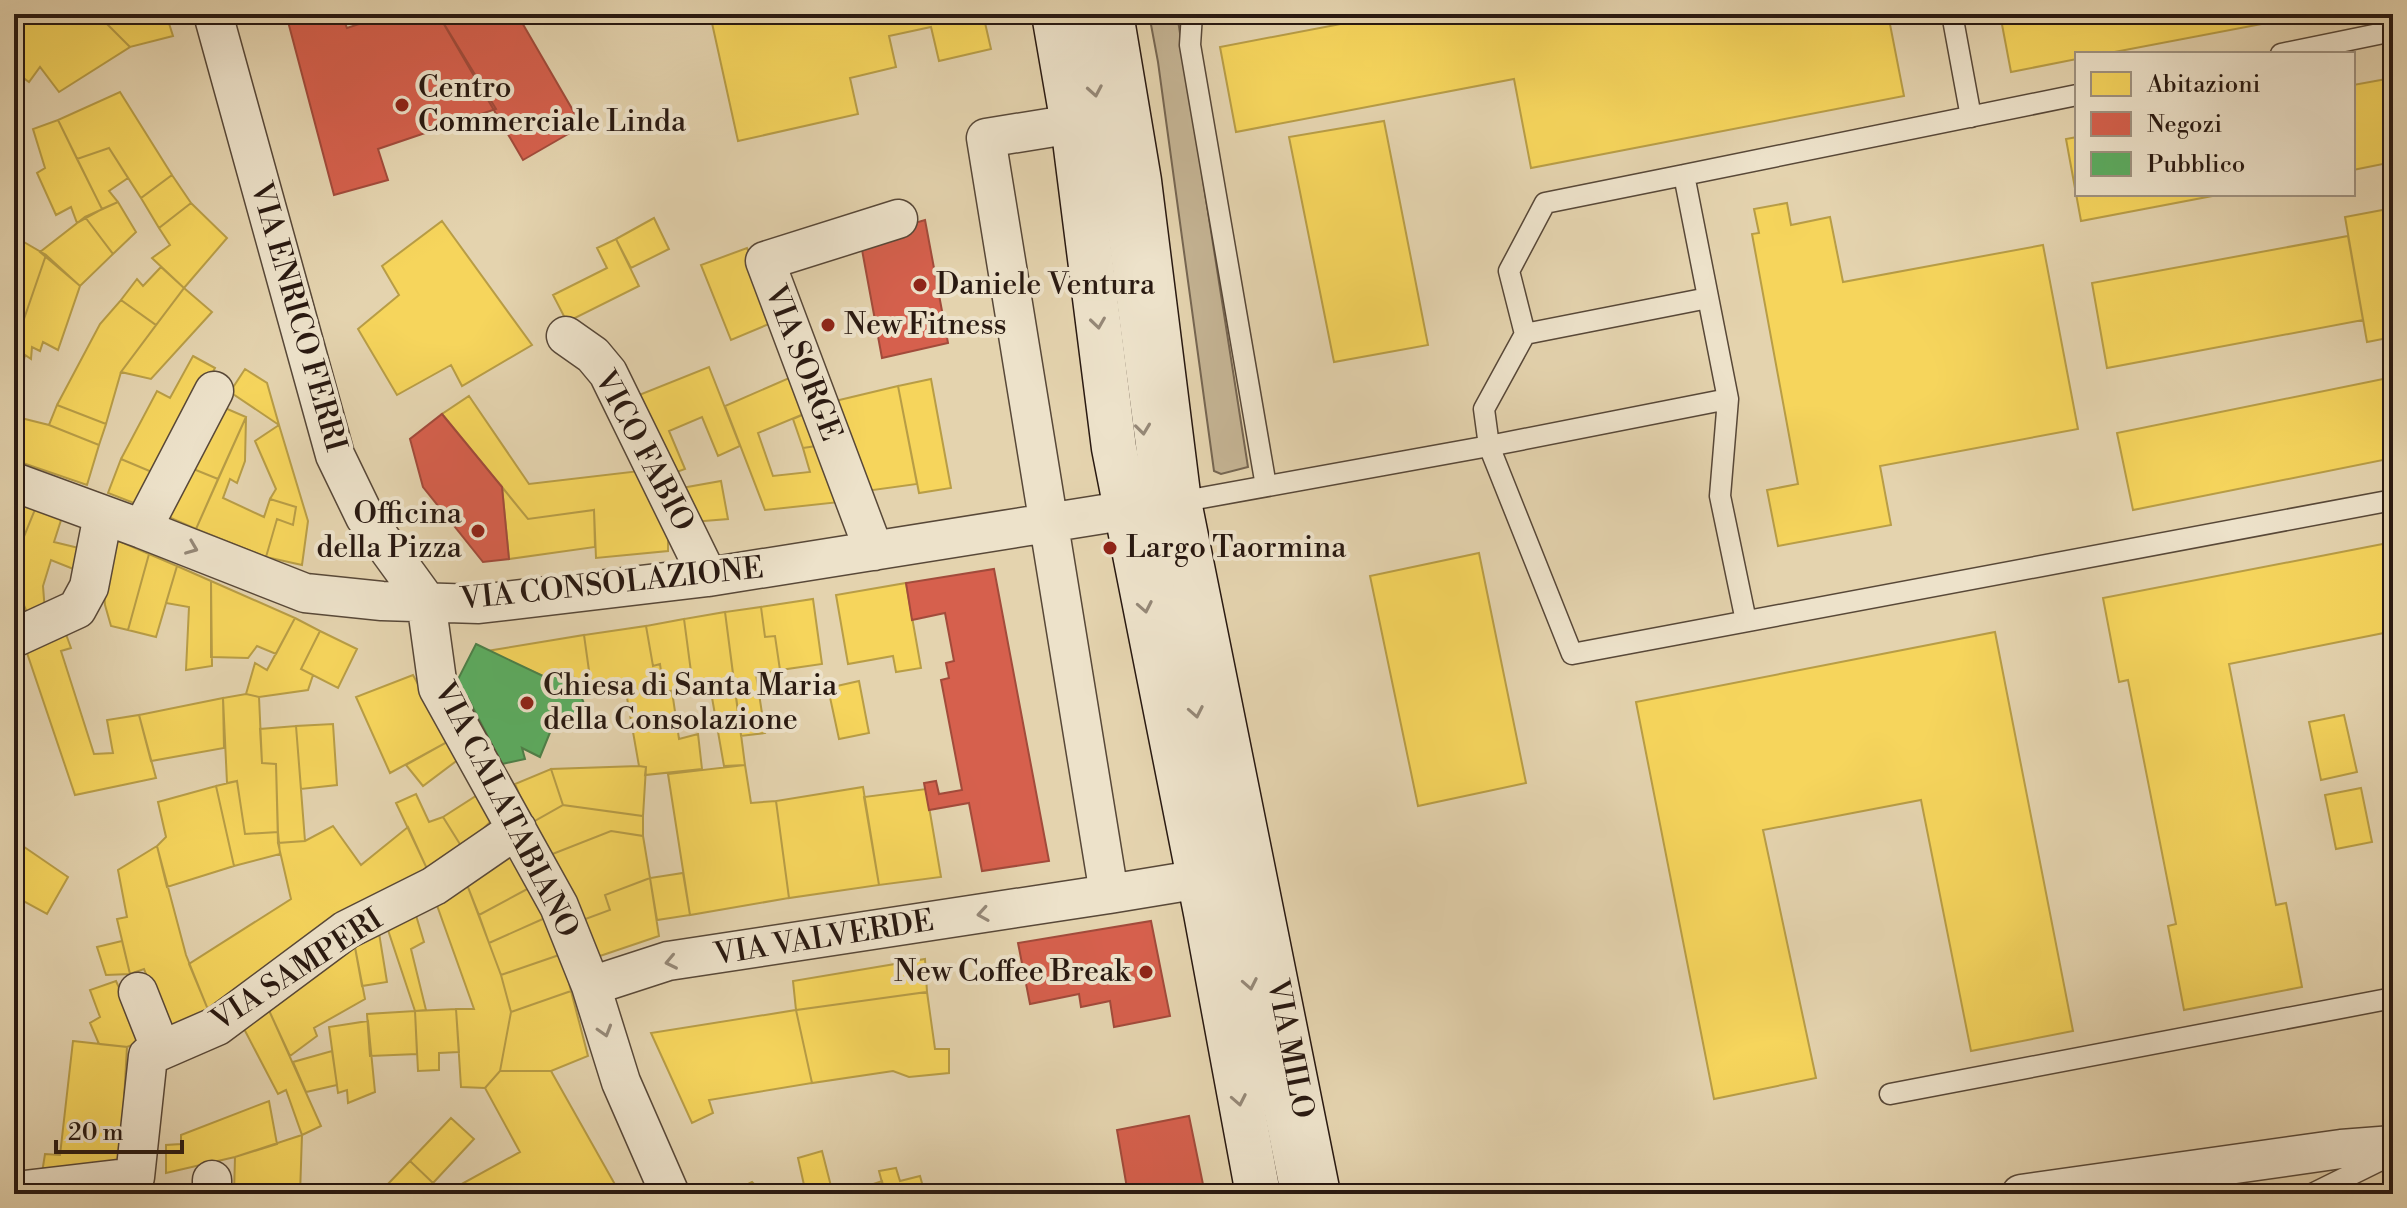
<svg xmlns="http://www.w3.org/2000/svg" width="2407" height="1208" viewBox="0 0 2407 1208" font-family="'Libre Bodoni',serif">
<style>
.green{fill:#c4b393;stroke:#766652;stroke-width:2}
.homes{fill:#f6d55c;stroke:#b89d46;stroke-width:2}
.shops{fill:#d6604d;stroke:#a24b3b;stroke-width:2}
.public{fill:#5aae61;stroke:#4b8149;stroke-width:2}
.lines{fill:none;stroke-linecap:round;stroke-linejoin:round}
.service-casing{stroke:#584838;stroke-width:23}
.minor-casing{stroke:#584838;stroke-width:41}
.secondary-casing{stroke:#291911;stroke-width:47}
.service{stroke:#ede2ca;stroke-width:20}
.minor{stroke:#ede2ca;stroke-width:38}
.secondary{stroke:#ede2ca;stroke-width:44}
.oneway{stroke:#958877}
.poi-dot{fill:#8f2418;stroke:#ede2ca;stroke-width:3}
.labels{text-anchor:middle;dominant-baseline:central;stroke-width:8;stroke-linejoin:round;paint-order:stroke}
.poi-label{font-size:30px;fill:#291911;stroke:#ede2ca;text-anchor:start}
.street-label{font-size:30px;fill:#291911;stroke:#ede2ca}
</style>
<rect width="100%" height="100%" fill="#e4d3ae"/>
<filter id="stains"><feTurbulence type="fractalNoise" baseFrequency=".0025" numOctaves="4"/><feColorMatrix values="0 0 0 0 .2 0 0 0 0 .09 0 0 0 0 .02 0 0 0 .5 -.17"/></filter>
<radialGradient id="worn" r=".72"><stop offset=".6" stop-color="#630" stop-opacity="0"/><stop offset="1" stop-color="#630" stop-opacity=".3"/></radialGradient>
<!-- green -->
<path class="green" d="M 1149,14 L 1177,14 L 1248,467 L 1221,474 L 1214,471 L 1158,62 Z"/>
<!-- homes -->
<path class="homes" d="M 14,14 L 97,14 L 130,47 L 59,92 L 40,67 L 29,82 L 14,71 Z
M 97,14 L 166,14 L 173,36 L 130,47 Z
M 710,14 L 983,14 L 991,49 L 939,61 L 931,27 L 889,36 L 896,67 L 850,78 L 858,114 L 738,141 Z
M 1393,14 L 1888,14 L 1904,96 L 1531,168 L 1514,79 L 1236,132 L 1220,47 Z
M 2000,14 L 2314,14 L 2104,54 L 2077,54 L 2077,59 L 2011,72 Z
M 2392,78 L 2393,162 L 2353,170 L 2353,85 Z
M 120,92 L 172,175 L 141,198 L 109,148 L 77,159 L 58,120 Z
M 58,120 L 102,209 L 77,223 L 71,207 L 56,215 L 37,173 L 45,168 L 33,129 Z
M 1384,121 L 1428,345 L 1334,362 L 1289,137 Z
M 2077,137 L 2077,194 L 2223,194 L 2081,221 L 2066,139 Z
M 109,148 L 128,178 L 109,191 L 118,202 L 102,209 L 77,159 Z
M 172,175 L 191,203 L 159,228 L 141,198 Z
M 118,202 L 136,232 L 113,254 L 85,217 Z
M 191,203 L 227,238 L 184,288 L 152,258 L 170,245 L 159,228 Z
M 1787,203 L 1791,225 L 1830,217 L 1843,282 L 2043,245 L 2078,429 L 1880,466 L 1891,525 L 1778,546 L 1767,490 L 1798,484 L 1752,234 L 1759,233 L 1754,209 Z
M 2393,208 L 2393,337 L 2367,342 L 2345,217 Z
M 85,217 L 113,254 L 80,286 L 40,252 Z
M 654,218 L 669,249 L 631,268 L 616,239 Z
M 442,221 L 532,345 L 462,386 L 451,365 L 397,395 L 358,329 L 399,295 L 382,266 Z
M 2348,236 L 2363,320 L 2107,368 L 2092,283 Z
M 17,238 L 46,255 L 14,348 L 14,247 Z
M 616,239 L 639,286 L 567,322 L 553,295 L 607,268 L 597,248 Z
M 747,248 L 776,321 L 731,340 L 701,265 Z
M 46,255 L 80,286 L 58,350 L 43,342 L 40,351 L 32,347 L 31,359 L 25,355 L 19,384 L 14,382 L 14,348 Z
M 161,267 L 184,288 L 156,325 L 121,300 L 137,279 L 143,286 Z
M 184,288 L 212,312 L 151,379 L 121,372 Z
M 121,300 L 156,325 L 121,372 L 106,424 L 57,405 L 100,324 Z
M 193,356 L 215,368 L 159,475 L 121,459 L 157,391 L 170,398 Z
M 709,367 L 740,446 L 718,456 L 702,417 L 669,431 L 685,469 L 666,476 L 634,397 Z
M 245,369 L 267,383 L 279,425 L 230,392 Z
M 796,375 L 811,411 L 758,433 L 773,476 L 810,472 L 803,448 L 823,445 L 840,502 L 765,510 L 725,406 Z
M 2393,377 L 2393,458 L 2133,510 L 2117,433 Z
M 931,379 L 951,488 L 919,493 L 898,386 Z
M 898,386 L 917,484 L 866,491 L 831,402 Z
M 469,396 L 529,484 L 648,470 L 668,521 L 668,551 L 596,558 L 594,510 L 528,519 L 442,414 Z
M 57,405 L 106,424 L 99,445 L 49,425 Z
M 218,405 L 246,417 L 218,479 L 186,466 Z
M 811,411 L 823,445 L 803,448 L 793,419 Z
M 246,417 L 245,461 L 237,483 L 230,479 L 223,498 L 264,517 L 270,499 L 296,507 L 293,525 L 277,519 L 266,557 L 196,529 Z
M 21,418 L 49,425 L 99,445 L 87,485 L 14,460 L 14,444 Z
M 279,425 L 308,521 L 302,565 L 266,557 L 277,519 L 293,525 L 296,507 L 270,499 L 276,489 L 255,441 Z
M 121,459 L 159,475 L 144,507 L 108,493 Z
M 186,466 L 218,479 L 196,529 L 164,515 Z
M 721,481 L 728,519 L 692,522 L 676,489 Z
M 502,487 L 528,519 L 594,510 L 595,547 L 509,559 Z
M 14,499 L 36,507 L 14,561 Z
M 36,507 L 62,517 L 54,542 L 83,549 L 81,572 L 51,560 L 43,586 L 45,612 L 30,619 L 14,583 L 14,561 Z
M 110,537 L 149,554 L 128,630 L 111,626 L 105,605 L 103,576 Z
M 2393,542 L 2393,655 L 2389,632 L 2229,664 L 2276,905 L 2286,903 L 2302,987 L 2184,1010 L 2168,926 L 2176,924 L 2128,680 L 2119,682 L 2103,598 Z
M 1479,553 L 1526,783 L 1418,806 L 1370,576 Z
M 149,554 L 177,566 L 156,637 L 128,630 Z
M 177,566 L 211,581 L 212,666 L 186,670 L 189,607 L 166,603 Z
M 211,581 L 295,618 L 276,654 L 257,646 L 248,658 L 211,657 Z
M 14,583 L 30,619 L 14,626 Z
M 906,583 L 921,668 L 896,672 L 893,656 L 848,664 L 836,595 Z
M 813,599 L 822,664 L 780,670 L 775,636 L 765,637 L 761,607 Z
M 761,607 L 765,637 L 775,636 L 780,670 L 756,674 L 765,733 L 741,736 L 725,612 Z
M 725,612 L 745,765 L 724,766 L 710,686 L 693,687 L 684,619 Z
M 295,618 L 320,631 L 301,669 L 313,675 L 308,690 L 259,697 L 246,694 L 255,663 L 267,670 Z
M 684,619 L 693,687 L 664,692 L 660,664 L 653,666 L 646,626 Z
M 63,626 L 71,648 L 61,651 L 94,754 L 113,753 L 107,720 L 139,715 L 156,778 L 75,795 L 24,644 Z
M 646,626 L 653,666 L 660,664 L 664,692 L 672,691 L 679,739 L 698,734 L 702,769 L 645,775 L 646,767 L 639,766 L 626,692 L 592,692 L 584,635 Z
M 320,631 L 357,649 L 338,688 L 301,669 Z
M 1995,632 L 2073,1031 L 1971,1051 L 1921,800 L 1763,830 L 1816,1078 L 1714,1099 L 1636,702 Z
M 584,635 L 590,678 L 574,680 L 572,672 L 545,677 L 487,651 Z
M 413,675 L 449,741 L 390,773 L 356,697 Z
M 859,681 L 869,733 L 839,739 L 828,688 Z
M 246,694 L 259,697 L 262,763 L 276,764 L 278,832 L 245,834 L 237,781 L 227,783 L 223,698 Z
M 223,698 L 224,748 L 151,761 L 139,715 Z
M 2344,715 L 2357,772 L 2321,780 L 2309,722 Z
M 333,724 L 337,785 L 301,789 L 296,726 Z
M 296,726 L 305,841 L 278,843 L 276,764 L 262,763 L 260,729 Z
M 449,741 L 459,759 L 423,786 L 406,765 Z
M 745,765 L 751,803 L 776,801 L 789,898 L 690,915 L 668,774 Z
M 639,766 L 646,767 L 643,816 L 563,805 L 551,769 Z
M 551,769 L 563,805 L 531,823 L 515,784 Z
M 237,781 L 245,834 L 278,832 L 280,854 L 234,866 L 216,786 Z
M 216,786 L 234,866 L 167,887 L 157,846 L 166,837 L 158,802 Z
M 863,787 L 879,885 L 789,898 L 776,801 Z
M 2361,788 L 2372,842 L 2336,849 L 2325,795 Z
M 926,789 L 941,877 L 879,885 L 864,797 Z
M 416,794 L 429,822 L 443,817 L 463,849 L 429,873 L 396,803 Z
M 479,794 L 493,819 L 463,849 L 443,817 Z
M 563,805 L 643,816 L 643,836 L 611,831 L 550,855 L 531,823 Z
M 333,826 L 361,865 L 408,827 L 429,873 L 209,1012 L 189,964 L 291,899 L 278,843 L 305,841 Z
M 611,831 L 643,836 L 650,878 L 605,895 L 610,910 L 580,921 L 550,855 Z
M 14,840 L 68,877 L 47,914 L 14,896 Z
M 157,846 L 186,955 L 209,1012 L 170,1035 L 144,969 L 130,974 L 117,919 L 127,917 L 118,870 Z
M 512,852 L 531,887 L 479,915 L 466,882 Z
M 683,873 L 690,915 L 657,920 L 650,878 Z
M 650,878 L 659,936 L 597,957 L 580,921 L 610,910 L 605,895 Z
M 466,882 L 501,975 L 511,1012 L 500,1071 L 485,1088 L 461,1087 L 456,1009 L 474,1009 L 434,897 Z
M 531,887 L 545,918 L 489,943 L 479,915 Z
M 415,912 L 424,942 L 411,949 L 426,1010 L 415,1011 L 386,924 Z
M 545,918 L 562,954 L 501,975 L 489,943 Z
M 378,927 L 387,982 L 362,986 L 354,942 Z
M 122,941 L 130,974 L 106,975 L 97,947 Z
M 354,942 L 365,999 L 314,1028 L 317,1036 L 290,1056 L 267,1006 Z
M 562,954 L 571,991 L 511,1012 L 501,975 Z
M 925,959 L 927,992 L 796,1010 L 793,981 Z
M 116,981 L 143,1041 L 127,1047 L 99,1044 L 90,1023 L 100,1017 L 90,990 Z
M 571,991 L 588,1056 L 551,1071 L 500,1071 L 511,1012 Z
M 927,992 L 935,1049 L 949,1049 L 949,1073 L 909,1077 L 893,1071 L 812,1083 L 796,1010 Z
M 267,1006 L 321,1126 L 302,1135 L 286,1090 L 278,1094 L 242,1025 Z
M 456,1009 L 459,1052 L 439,1053 L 439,1070 L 418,1071 L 415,1011 Z
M 796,1010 L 812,1083 L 709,1100 L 713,1113 L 692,1123 L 651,1033 Z
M 415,1011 L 417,1054 L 370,1056 L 367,1014 Z
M 368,1021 L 375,1092 L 348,1103 L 347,1090 L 338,1093 L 329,1027 Z
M 73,1041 L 127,1047 L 120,1171 L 41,1179 L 45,1154 L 60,1155 Z
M 332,1051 L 337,1085 L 306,1092 L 293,1062 Z
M 500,1071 L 551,1071 L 617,1188 L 617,1194 L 461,1194 L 458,1186 L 520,1152 L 485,1088 Z
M 269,1101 L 277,1144 L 235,1157 L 166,1173 L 166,1145 L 181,1144 L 181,1135 Z
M 451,1118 L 474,1139 L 433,1183 L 410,1161 Z
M 302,1135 L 300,1194 L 234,1194 L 235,1157 Z
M 822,1151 L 833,1194 L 806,1194 L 798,1158 Z
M 410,1161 L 433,1183 L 423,1194 L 342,1194 L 387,1185 Z
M 896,1168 L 900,1181 L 920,1176 L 925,1194 L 885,1194 L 879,1171 Z
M 882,1181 L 885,1194 L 844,1194 Z
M 752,1182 L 764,1194 L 728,1194 Z
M 970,1186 L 977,1194 L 946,1194 Z"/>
<!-- shops -->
<path class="shops" d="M 286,14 L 341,14 L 347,28 L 389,14 L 438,14 L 496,109 L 378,149 L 388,180 L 334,195 Z
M 438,14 L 517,14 L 582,126 L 523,160 Z
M 925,220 L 948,343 L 882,358 L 860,239 Z
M 442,414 L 502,487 L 509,559 L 483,562 L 423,487 L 410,439 Z
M 994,569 L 1049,861 L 982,871 L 969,803 L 929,810 L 924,783 L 936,781 L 939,794 L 962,790 L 941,680 L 949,678 L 946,663 L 954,661 L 945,613 L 912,620 L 906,583 Z
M 1151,921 L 1170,1016 L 1114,1027 L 1110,1001 L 1081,1007 L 1079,994 L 1030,1004 L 1018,943 Z
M 1189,1116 L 1205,1194 L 1128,1194 L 1117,1130 Z"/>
<!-- public -->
<path class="public" d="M 476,644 L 545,677 L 572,672 L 573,691 L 581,696 L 586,709 L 585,720 L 573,728 L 551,730 L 540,757 L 522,748 L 525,759 L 502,764 L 467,696 L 453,689 Z"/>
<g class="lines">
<defs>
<path id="service" d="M 1082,14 L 1112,185 L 1154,506 L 1291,1194
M 1192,14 L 1190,45 L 1266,486
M 1952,14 L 1971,117
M 2281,54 L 2393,31
M 1708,298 L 1525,334 L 1484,409 L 1489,446 L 1572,654 L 2393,500
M 1525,334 L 1509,271 L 1545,203 L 1684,175
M 1728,399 L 1720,496 L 1746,621
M 1179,502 L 1489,446 L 1728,399 L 1684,175 L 2077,95
M 1890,1094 L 2393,998
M 2312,1194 L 2393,1154"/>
<path id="minor" d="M 213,14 L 335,455 L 365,517 L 426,601 L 438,688 L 559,906 L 591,986 L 621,1082 L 670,1194
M 1073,124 L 986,138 L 1109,894 L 1255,870
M 566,336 L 593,355 L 608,373 L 708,577
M 14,482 L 142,529 L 305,593 L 382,601 L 479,604 L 708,577 L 1179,502
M 142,529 L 214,391
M 874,551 L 765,261 L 898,219
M 14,638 L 77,609 L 89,587 L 103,515
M 591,986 L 668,961 L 1109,894
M 138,992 L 161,1050
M 212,1180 L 212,1194
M 24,1190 L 135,1177 L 148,1056 L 217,1026 L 346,930 L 434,886 L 517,829
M 2021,1194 L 2341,1149 L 2393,1145"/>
<path id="secondary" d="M 1054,14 L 1073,124 L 1114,448 L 1206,913 L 1258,1194
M 1111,14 L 1139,181 L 1179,502 L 1318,1194"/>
</defs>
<!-- service casing -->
<use href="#service" class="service-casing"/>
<!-- minor casing -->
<use href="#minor" class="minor-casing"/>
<!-- secondary casing -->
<use href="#secondary" class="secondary-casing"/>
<!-- service -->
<use href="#service" class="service"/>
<!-- minor -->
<use href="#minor" class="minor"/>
<!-- secondary -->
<use href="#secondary" class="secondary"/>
</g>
<!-- one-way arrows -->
<defs><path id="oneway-chevron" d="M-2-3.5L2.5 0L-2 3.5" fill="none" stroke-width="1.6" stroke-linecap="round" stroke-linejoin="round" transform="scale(2)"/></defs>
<g class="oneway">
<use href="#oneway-chevron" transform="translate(1095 91) rotate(80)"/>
<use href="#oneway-chevron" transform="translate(1098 323) rotate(82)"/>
<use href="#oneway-chevron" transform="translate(1143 429) rotate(83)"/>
<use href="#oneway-chevron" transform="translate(192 548) rotate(22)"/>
<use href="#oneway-chevron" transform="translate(1145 607) rotate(79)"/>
<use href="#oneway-chevron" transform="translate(1196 712) rotate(79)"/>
<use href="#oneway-chevron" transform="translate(983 914) rotate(171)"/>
<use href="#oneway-chevron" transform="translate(671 962) rotate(168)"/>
<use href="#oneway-chevron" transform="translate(1250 984) rotate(79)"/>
<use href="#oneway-chevron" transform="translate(605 1031) rotate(73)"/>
<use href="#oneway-chevron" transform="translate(1239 1100) rotate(79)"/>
</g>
<!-- markers -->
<g class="poi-dot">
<circle cx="402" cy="105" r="8"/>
<circle cx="920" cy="285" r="8"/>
<circle cx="828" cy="325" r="8"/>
<circle cx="478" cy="531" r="8"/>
<circle cx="1110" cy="548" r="8"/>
<circle cx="527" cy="703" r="8"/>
<circle cx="1146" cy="972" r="8"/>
</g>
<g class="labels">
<!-- poi labels -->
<g class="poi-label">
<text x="418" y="88">Centro<tspan x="418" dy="34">Commerciale Linda</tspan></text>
<text x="936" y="285">Daniele Ventura</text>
<text x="844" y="325">New Fitness</text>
<text x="462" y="514" text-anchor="end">Officina<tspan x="462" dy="34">della Pizza</tspan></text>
<text x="1126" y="548">Largo Taormina</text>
<text x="543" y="686">Chiesa di Santa Maria<tspan x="543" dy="34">della Consolazione</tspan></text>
<text x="1130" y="972" text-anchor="end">New Coffee Break</text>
</g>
<!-- street labels -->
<g class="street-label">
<text transform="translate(298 317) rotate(74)">VIA ENRICO FERRI</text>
<text transform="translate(803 363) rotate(69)">VIA SORGE</text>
<text transform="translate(644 451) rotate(62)">VICO FABIO</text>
<text transform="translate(612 584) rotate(-6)">VIA CONSOLAZIONE</text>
<text transform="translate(506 810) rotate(63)">VIA CALATABIANO</text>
<text transform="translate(824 938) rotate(-9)">VIA VALVERDE</text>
<text transform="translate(297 970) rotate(-33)">VIA SAMPERI</text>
<text transform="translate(1290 1049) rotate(79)">VIA MILO</text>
</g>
</g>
<!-- margin -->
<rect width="2407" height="1208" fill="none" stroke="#e4d3ae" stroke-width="48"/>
<rect x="16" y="16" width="2375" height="1176" fill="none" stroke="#291911" stroke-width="4"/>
<rect x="24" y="24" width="2359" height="1160" fill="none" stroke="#291911" stroke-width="2"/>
<!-- legend -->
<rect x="2075" y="52" width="280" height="144" fill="#ede2ca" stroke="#9f9280" stroke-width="2"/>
<rect x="2091" y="72" width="40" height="24" fill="#f6d55c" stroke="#9f9280" stroke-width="2"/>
<text x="2147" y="92" font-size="24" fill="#291911">Abitazioni</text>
<rect x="2091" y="112" width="40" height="24" fill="#d6604d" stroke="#9f9280" stroke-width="2"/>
<text x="2147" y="132" font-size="24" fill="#291911">Negozi</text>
<rect x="2091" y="152" width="40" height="24" fill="#5aae61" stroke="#9f9280" stroke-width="2"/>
<text x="2147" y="172" font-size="24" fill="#291911">Pubblico</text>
<!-- scale -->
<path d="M56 1140v12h126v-12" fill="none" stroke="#291911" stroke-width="4"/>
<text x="68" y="1140" font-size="24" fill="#291911" stroke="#ede2ca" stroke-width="6" paint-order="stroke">20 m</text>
<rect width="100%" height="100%" filter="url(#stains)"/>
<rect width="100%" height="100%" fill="url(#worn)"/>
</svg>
